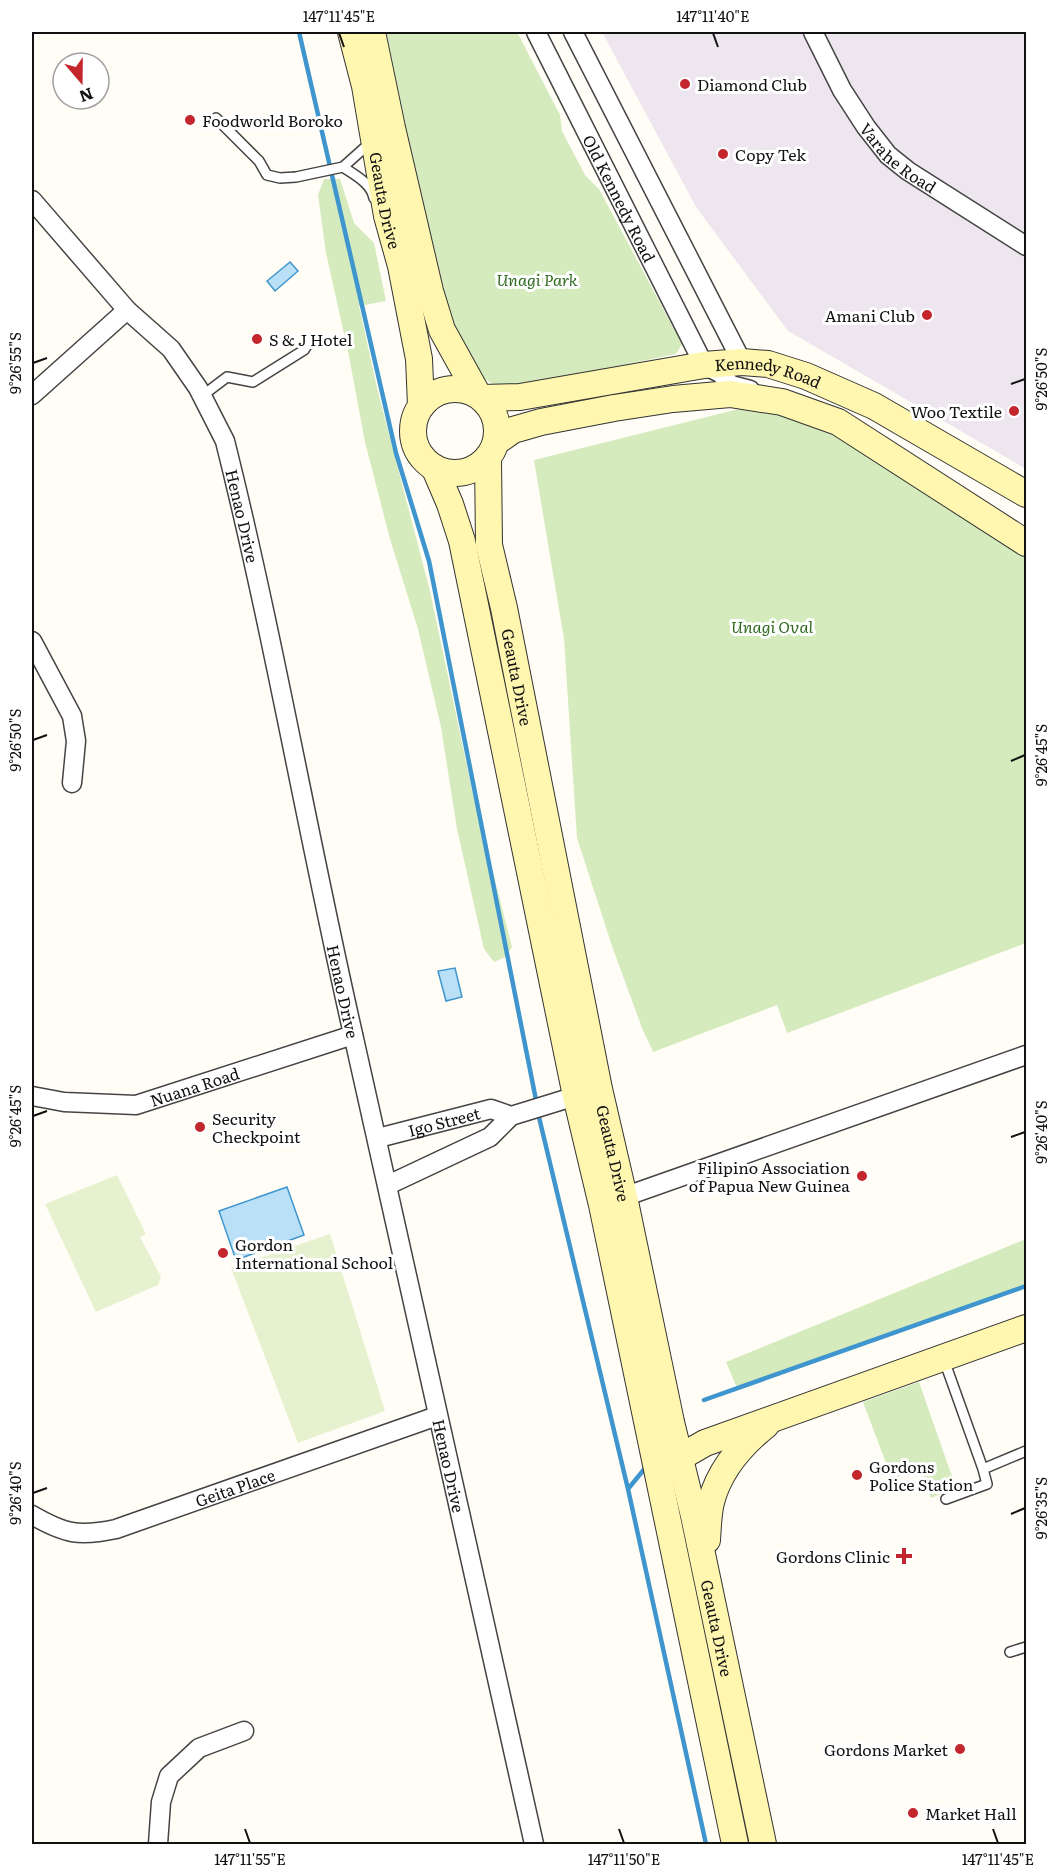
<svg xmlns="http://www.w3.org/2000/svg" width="1058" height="1876" viewBox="0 0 1058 1876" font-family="Literata,serif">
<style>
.industrial{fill:#eee6ef}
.green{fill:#d5ebbd}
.pitch{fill:#e6f2cf}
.water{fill:#b9e0f7;stroke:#3f96cf;stroke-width:1.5}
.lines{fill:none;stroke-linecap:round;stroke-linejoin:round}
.stream{stroke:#3f96cf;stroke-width:4.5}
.lane-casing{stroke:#444;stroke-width:12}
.street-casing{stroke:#444;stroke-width:21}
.secondary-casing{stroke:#333;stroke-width:28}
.lane{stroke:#fff;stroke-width:9}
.street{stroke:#fff;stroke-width:18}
.secondary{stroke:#fff6b0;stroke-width:26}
.ticks{fill:none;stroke:#111;stroke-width:2}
.poi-dot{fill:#c4262e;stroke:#fff;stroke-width:2}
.labels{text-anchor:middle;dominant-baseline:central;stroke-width:6;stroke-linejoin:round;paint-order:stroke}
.poi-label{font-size:16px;fill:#111;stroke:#fff;text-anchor:start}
.street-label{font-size:16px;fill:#111;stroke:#fff}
.park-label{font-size:16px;font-style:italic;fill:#2f6b1f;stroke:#fff}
.neatline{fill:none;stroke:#111;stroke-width:2}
.ticks-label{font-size:15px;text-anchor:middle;fill:#111}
</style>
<rect width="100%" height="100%" fill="#fffdf5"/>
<!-- industrial -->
<path class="industrial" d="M 602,32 L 1026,32 L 1026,469 L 788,331 L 696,207 Z"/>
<!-- green -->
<path class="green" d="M 383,32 L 517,32 L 560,115 L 562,131 L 585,175 L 599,189 L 682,344 L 676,354 L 508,389 L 497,387 L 482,377 L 442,303 Z
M 324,179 L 340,179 L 354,223 L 374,243 L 386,301 L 359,306 L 377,388 L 430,591 L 472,790 L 512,947 L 505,957 L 494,962 L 484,949 L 457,829 L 441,727 L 418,629 L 390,539 L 365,442 L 349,356 L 326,253 L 318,195 Z
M 751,406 L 857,437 L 1026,555 L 1026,943 L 787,1033 L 777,1005 L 653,1052 L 642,1028 L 612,946 L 577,838 L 564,639 L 534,460 Z
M 1026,1239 L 1026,1286 L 737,1388 L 726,1362 Z
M 919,1382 L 956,1488 L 931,1498 L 921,1468 L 892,1479 L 863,1402 Z"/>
<!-- pitch -->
<path class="pitch" d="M 117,1175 L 146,1234 L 140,1237 L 161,1277 L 158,1285 L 96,1312 L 45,1204 Z
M 330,1234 L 385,1411 L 298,1443 L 231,1268 Z"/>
<!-- water -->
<path class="water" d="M 290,262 L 298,271 L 275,291 L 267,281 Z
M 455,968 L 462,997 L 446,1001 L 438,971 Z
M 287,1187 L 304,1235 L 236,1260 L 219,1211 Z"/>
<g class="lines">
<!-- stream -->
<path class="stream" d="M 299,32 L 396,453 L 429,561 L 537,1105
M 538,1113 L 628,1489 L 706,1844
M 704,1400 L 1026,1286
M 628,1489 L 646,1467"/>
<defs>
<path id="lane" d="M 216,118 L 259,161 L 267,175 L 280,178 L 296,177 L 343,167 L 371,142
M 343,167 C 355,175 371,183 374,198
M 202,396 L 227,377 L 253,382 L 304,350 L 311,339
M 944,1360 L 983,1469
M 946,1499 L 987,1484 L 983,1469 L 1026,1451
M 1010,1652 L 1026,1647"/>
<g id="street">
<path id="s1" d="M 536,32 L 704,365 L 720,373 L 731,385 L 750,390"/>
<path d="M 573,32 L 742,362"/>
<path id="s2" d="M 813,32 L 842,90 L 866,127 L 888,155 L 908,171 L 1026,246"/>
<path id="s3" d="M 32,200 L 127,310 L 171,349 L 198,388 L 225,441 C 274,637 308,837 353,1034 C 414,1304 473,1574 534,1844"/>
<path d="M 32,395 L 127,310"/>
<path d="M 32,641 L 72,716 L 76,741 L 72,783"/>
<path id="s4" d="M 32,1096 L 64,1102 L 136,1105 L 353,1035"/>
<path id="s5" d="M 378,1138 L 491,1109 L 511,1116 L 576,1096"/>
<path d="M 388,1185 L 490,1137 L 511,1116"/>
<path d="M 615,1200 L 1026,1055"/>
<path id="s6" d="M 32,1515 C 65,1534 79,1537 116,1529 L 437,1416"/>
<path d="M 158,1844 L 161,1802 L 169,1776 L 199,1748 L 244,1731"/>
</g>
<g id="secondary">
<path id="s7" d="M 351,32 L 365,86 L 387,216 L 401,266 L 419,359 L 421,406"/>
<path d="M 372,32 L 392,128 L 430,291 L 442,330 L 478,395"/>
<circle cx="455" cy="431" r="42"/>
<path id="s8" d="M 482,398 L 520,397 L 704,365 L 742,362 L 768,364 L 806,376 L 874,406 L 1026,494"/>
<path d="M 496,442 L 513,430 L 541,422 L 614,408 L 673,399 L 730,394 L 782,402 L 838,422 L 1026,543"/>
<path id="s9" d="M 488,458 L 489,545 L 504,608 L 599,1089 L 624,1197 L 671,1422 L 694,1516 L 763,1844"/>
<path d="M 435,469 L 450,504 L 462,541 L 576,1096 L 602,1205 L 735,1844"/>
<path d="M 665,1463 L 679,1458 L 705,1443 L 1026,1328"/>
<path d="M 707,1540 C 708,1527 708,1514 711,1502 C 719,1471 741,1445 766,1425"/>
</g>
</defs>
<!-- lane casing -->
<use href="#lane" class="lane-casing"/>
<!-- street casing -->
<use href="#street" class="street-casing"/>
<!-- secondary casing -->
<use href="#secondary" class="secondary-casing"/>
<!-- lane -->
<use href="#lane" class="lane"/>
<!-- street -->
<use href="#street" class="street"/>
<!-- secondary -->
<use href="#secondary" class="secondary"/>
</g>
<!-- ticks -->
<path class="ticks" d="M 339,33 L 344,47M 713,33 L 718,47M 33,363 L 47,358M 1011,384 L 1025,379M 33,740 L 47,735M 1011,761 L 1025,755M 33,1116 L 47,1111M 1011,1137 L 1025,1132M 33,1493 L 47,1488M 1011,1514 L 1025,1508M 245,1829 L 250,1843M 619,1829 L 624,1843M 993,1829 L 998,1843"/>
<!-- markers -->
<g class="poi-dot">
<circle cx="685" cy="84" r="6"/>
<circle cx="190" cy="120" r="6"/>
<circle cx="723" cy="154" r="6"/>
<circle cx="927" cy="315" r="6"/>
<circle cx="257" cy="339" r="6"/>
<circle cx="1014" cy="411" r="6"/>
<circle cx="200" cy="1127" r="6"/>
<circle cx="862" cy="1176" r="6"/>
<circle cx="223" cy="1253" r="6"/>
<circle cx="857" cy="1475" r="6"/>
<path d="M901 1547h6v6h6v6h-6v6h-6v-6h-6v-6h6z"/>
<circle cx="960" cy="1749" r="6"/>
<circle cx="913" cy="1813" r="6"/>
</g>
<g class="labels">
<!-- poi labels -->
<g class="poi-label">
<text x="697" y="84">Diamond Club</text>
<text x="202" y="120">Foodworld Boroko</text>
<text x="735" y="154">Copy Tek</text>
<text x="915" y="315" text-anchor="end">Amani Club</text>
<text x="269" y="339">S &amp; J Hotel</text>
<text x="1002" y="411" text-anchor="end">Woo Textile</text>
<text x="212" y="1118">Security<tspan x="212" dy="18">Checkpoint</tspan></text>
<text x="850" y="1167" text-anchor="end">Filipino Association<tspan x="850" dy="18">of Papua New Guinea</tspan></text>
<text x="235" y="1244">Gordon<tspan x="235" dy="18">International School</tspan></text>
<text x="869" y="1466">Gordons<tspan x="869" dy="18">Police Station</tspan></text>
<text x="890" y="1556" text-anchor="end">Gordons Clinic</text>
<text x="948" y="1749" text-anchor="end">Gordons Market</text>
<text x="925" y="1813">Market Hall</text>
</g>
<!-- street labels -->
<g class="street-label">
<text stroke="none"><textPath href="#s2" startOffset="154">Varahe Road</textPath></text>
<text stroke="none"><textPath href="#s1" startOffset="186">Old Kennedy Road</textPath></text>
<text stroke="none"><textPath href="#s7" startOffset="172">Geauta Drive</textPath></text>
<text stroke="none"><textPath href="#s8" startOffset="290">Kennedy Road</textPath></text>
<text stroke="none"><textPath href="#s3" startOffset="388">Henao Drive</textPath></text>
<text stroke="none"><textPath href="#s9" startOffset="222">Geauta Drive</textPath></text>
<text stroke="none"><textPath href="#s3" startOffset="874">Henao Drive</textPath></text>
<text stroke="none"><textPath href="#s4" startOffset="166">Nuana Road</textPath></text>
<text stroke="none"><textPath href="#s5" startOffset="68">Igo Street</textPath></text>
<text stroke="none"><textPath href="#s9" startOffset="708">Geauta Drive</textPath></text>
<text stroke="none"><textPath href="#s3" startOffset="1360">Henao Drive</textPath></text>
<text stroke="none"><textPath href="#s6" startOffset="214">Geita Place</textPath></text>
<text stroke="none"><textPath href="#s9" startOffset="1194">Geauta Drive</textPath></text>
</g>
<!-- park labels -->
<g class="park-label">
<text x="537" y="279">Unagi Park</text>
<text x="772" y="626">Unagi Oval</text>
</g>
</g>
<!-- border -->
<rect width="1058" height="1876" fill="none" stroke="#ffffff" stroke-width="66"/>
<!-- north arrow -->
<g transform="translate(81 81) rotate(160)"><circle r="28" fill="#ffffff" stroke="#a0a0a0" stroke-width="1.5"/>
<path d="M0-4.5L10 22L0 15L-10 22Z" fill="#c4262e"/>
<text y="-9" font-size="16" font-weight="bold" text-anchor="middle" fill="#111111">N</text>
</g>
<rect x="33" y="33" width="992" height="1810" class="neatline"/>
<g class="ticks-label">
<text x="339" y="22">147°11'45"E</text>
<text x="713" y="22">147°11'40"E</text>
<text transform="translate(16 363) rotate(-90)" y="5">9°26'55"S</text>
<text transform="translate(1042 379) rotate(-90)" y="5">9°26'50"S</text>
<text transform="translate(16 740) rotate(-90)" y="5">9°26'50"S</text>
<text transform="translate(1042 755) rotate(-90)" y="5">9°26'45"S</text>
<text transform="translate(16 1116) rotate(-90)" y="5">9°26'45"S</text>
<text transform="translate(1042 1132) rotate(-90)" y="5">9°26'40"S</text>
<text transform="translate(16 1493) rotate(-90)" y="5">9°26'40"S</text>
<text transform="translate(1042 1508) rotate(-90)" y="5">9°26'35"S</text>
<text x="250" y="1865">147°11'55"E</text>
<text x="624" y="1865">147°11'50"E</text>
<text x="998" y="1865">147°11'45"E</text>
</g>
</svg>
